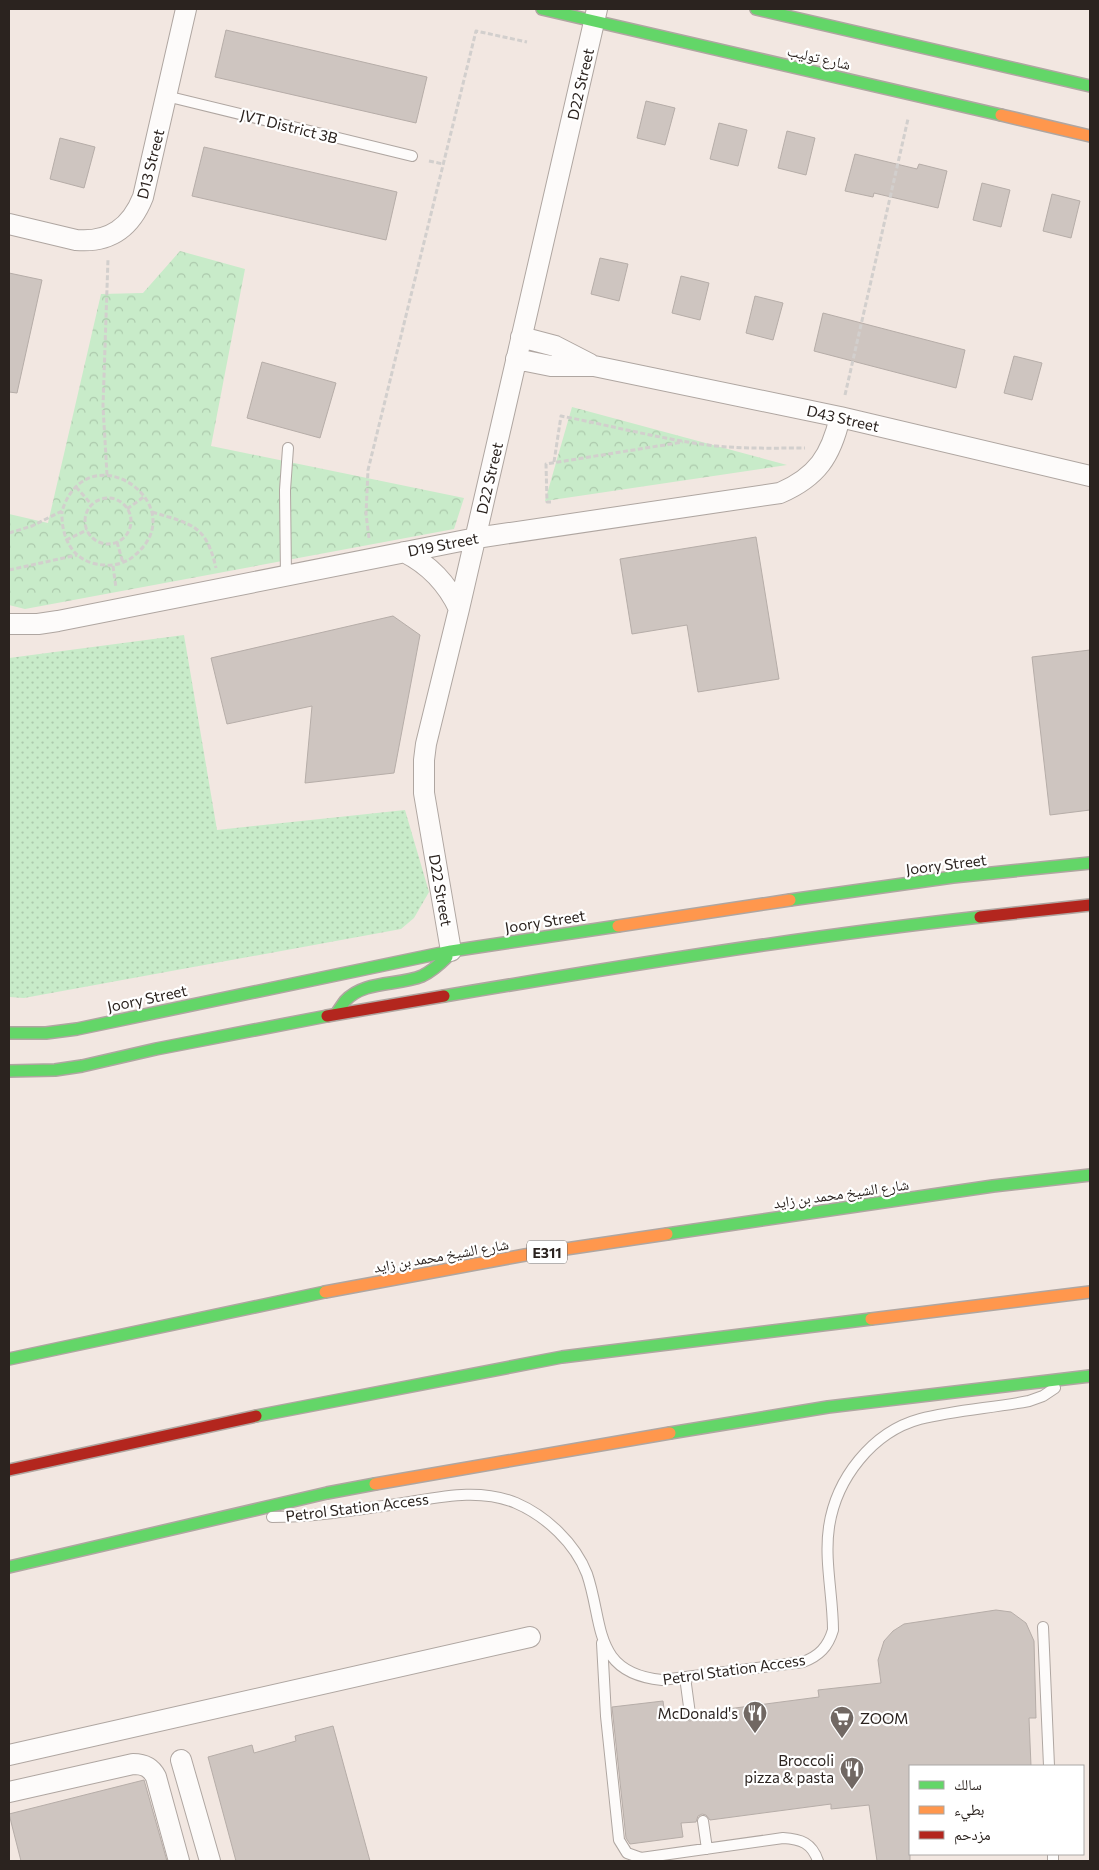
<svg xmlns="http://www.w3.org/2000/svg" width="1099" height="1870" viewBox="0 0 1099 1870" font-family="Commissioner,'Noto Naskh Arabic',sans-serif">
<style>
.grass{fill:url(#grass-dots)}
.park{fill:url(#park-crowns)}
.building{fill:#cec5c0;stroke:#b6ada8}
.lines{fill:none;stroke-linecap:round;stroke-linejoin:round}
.lane-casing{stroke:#afa6a1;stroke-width:12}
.street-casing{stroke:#afa6a1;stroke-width:22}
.fast-casing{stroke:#afa6a1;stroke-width:14}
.slow-casing{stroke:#afa6a1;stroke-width:14}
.jam-casing{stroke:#afa6a1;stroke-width:14}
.path{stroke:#d2cfcd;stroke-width:3;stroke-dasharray:5 2.5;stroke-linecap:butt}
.lane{stroke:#fdfbfa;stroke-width:10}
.street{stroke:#fdfbfa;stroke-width:20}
.fast{stroke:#63d668;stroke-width:11}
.slow{stroke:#ff974d;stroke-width:11}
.jam{stroke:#b3261e;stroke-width:11}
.labels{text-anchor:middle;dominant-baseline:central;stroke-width:4.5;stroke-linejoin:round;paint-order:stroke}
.shield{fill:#fff;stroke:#6b6562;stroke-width:1}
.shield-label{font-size:14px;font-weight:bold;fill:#2b231f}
.street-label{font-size:15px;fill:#2b231f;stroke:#fff}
.poi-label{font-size:15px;fill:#2b231f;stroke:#fff;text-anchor:end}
</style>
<defs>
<pattern id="grass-dots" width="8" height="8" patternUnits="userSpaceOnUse" patternTransform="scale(1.25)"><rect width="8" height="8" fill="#c8ebc9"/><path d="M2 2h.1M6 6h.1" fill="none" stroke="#acc9ac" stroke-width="1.8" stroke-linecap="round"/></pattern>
<pattern id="park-crowns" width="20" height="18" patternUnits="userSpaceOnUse" patternTransform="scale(1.25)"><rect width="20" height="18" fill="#c8ebc9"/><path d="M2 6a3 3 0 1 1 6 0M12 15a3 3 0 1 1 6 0" fill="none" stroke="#acc9ac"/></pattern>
</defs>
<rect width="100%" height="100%" fill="#f2e7e1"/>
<!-- grass -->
<path class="grass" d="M 184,635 L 217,830 L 405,810 L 429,892 L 414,918 L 401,929 L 24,998 L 9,997 L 9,658 Z"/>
<!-- park -->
<path class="park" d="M 180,251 L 245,269 L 211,446 L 464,498 L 454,529 L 25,609 L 9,605 L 9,514 L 48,523 L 101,294 L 143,293 Z
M 572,407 L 787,465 L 545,501 Z"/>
<!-- building -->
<path class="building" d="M 226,30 L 427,77 L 416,123 L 215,77 Z
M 646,101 L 675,108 L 665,145 L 637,138 Z
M 719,123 L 747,130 L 738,166 L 710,159 Z
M 787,131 L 815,138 L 806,175 L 778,168 Z
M 60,138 L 95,147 L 84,188 L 50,179 Z
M 204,147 L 397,192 L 386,240 L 192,196 Z
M 855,154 L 917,169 L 919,164 L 947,171 L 938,208 L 874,193 L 873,197 L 845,191 Z
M 982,183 L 1010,190 L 1001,227 L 973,220 Z
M 1052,194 L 1080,201 L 1071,238 L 1043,231 Z
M 600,258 L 628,264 L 619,301 L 591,294 Z
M 9,273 L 42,280 L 17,393 L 9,392 Z
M 681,276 L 709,283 L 700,320 L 672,313 Z
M 755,296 L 783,303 L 773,340 L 746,333 Z
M 823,313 L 965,350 L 956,388 L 814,351 Z
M 1014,356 L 1042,363 L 1032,400 L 1004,393 Z
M 262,362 L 336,383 L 320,438 L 247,418 Z
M 756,537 L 779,679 L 698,692 L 687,625 L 632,634 L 620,559 Z
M 393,616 L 420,635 L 394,773 L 305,783 L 312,706 L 227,724 L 211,658 Z
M 1090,650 L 1090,810 L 1050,815 L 1032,657 Z
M 996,1610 L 1011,1612 L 1026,1623 L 1034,1641 L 1036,1718 L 1029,1718 L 1031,1766 L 910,1766 L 910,1861 L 877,1861 L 869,1805 L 831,1809 L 831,1804 L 710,1820 L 706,1815 L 702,1814 L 698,1816 L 696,1822 L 681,1823 L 683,1837 L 630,1844 L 626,1838 L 612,1707 L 663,1701 L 665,1716 L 683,1714 L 685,1719 L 690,1721 L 695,1719 L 697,1713 L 819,1697 L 818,1690 L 881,1683 L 878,1660 L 884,1641 L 893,1631 L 904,1624 Z
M 333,1726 L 370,1861 L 236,1861 L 208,1757 L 252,1745 L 254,1753 L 296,1741 L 295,1736 Z
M 144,1780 L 167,1861 L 21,1861 L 9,1814 Z"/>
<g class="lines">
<defs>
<path id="lane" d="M 166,96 L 412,156
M 286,576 L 285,490 L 288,448
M 272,1517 C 314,1517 355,1510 397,1504 C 437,1498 477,1487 516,1503 C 546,1516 575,1543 587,1574 C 604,1624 592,1673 662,1680 L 803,1662 C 819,1656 828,1647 833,1630 C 833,1596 824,1560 829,1527 C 836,1479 872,1432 920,1419 C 956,1410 993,1408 1029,1401 L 1043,1396 L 1055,1388
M 1043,1627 L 1049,1766
M 602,1643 L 606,1716 L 619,1840 L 627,1853 L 641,1858 L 783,1838 C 801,1839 812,1843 818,1861
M 685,1677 L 690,1714
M 703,1821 L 707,1849
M 1053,1854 L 1053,1861"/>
<path id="street" d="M 9,224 L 76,240 C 110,243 131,227 143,197 L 186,9
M 521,337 L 555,346 L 590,364
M 516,359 L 551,366 L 594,366 L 840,417 L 1090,476
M 404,552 C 430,565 447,583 459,609
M 9,624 L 38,624 L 58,621 L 476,538 L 780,493 C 817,477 831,456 840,417
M 451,951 L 424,793 L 424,760 L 426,744 L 459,609 L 597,9
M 9,1755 L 530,1637
M 181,1760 L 210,1861
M 9,1792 L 133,1764 C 144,1764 151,1767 156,1777 L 179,1861"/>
<path id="fast" d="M 542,9 L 1001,115
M 756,9 L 1090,86
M 790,900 L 953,877 L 1090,863
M 444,996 C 622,966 800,937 980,917
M 336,1014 C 339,1010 342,1005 345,1001 C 364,980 398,986 422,976 C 432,971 439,965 447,957
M 9,1033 L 46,1033 L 77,1029 L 451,951 L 618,926
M 9,1071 L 55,1070 L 82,1066 L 156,1049 L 327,1016
M 667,1234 L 993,1186 L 1090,1175
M 9,1359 L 325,1292
M 256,1416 L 562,1357 L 871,1319
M 670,1433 L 828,1407 L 1090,1376
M 9,1567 L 327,1493 L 375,1484"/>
<path id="slow" d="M 1001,115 L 1090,136
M 618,926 L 790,900
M 325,1292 L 525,1255 L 667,1234
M 871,1319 L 1090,1292
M 375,1484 L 670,1433"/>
<path id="jam" d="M 980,917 L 1090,905
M 327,1016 L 444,996
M 9,1470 L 256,1416"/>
</defs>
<!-- lane casing -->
<use href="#lane" class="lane-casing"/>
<!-- street casing -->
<use href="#street" class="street-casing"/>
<!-- fast casing -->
<use href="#fast" class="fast-casing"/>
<!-- slow casing -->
<use href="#slow" class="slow-casing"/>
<!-- jam casing -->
<use href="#jam" class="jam-casing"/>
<!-- path -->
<path class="path" d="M 429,161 L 443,164
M 845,395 L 908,119
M 554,462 L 561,416 C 613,426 664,440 716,446 C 746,449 775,448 805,448
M 107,475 L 103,406 L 108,259
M 76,487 L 92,505
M85 521a23 23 0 1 1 46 0a23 23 0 1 1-46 0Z
M 551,502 L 547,502 L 546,464 L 683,442
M 127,509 L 145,496
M 152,512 C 191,524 206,524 216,568
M 9,533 L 32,526 L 62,511 C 88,430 195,505 135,555 C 123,566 107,567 92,563 C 69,556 61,533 62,511
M 369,538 L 366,514 L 368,470 L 476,31 L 527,42
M 66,540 L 87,530
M 117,542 L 123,563
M 113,566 L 116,588
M 9,570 L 77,555"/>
<!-- lane -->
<use href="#lane" class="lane"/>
<!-- street -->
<use href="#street" class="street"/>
<!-- fast -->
<use href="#fast" class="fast"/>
<!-- slow -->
<use href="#slow" class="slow"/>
<!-- jam -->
<use href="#jam" class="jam"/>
</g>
<!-- icons -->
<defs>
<symbol id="restaurant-pin" viewBox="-11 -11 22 30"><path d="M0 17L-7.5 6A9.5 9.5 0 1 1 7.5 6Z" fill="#716863" stroke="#fff"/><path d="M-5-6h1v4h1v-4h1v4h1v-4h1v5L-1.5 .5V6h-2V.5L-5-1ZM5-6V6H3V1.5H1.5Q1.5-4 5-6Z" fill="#fff"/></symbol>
<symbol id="supermarket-pin" viewBox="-11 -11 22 30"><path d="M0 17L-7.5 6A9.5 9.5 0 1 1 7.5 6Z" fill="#716863" stroke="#fff"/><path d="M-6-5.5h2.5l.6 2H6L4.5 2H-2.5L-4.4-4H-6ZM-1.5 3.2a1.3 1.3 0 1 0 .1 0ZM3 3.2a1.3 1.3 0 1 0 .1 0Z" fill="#fff"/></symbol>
</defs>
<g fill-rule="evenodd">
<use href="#restaurant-pin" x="741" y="1699" width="28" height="38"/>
<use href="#supermarket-pin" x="828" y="1704" width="28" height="38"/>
<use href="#restaurant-pin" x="838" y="1755" width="28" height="38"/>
</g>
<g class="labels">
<!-- shield labels -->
<rect class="shield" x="527" y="1240.5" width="40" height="23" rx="4"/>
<g class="shield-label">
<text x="547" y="1252">E311</text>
</g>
<!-- street labels -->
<g class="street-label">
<text transform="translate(819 57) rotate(13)">شارع توليب</text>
<text transform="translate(580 84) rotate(-77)">D22 Street</text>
<text transform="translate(289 126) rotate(14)">JVT District 3B</text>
<text transform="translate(150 164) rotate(-76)">D13 Street</text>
<text transform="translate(843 418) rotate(13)">D43 Street</text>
<text transform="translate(489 478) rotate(-77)">D22 Street</text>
<text transform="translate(443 544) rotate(-11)">D19 Street</text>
<text transform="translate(946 864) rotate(-7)">Joory Street</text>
<text transform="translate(441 890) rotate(80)">D22 Street</text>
<text transform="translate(545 921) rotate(-9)">Joory Street</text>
<text transform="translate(147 998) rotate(-12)">Joory Street</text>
<text transform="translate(841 1193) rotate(-8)">شارع الشيخ محمد بن زايد</text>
<text transform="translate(441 1255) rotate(-10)">شارع الشيخ محمد بن زايد</text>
<text transform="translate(357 1507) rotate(-7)">Petrol Station Access</text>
<text transform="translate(734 1669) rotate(-8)">Petrol Station Access</text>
</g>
<!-- poi labels -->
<g class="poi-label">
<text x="738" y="1713">McDonald's</text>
<text x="860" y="1718" text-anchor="start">ZOOM</text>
<text x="834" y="1760">Broccoli<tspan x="834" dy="17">pizza &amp; pasta</tspan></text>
</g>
</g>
<!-- border -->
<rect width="1099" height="1870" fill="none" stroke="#2b231f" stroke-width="20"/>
<!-- legend -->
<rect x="909" y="1765" width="175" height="90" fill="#ffffff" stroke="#aaa7a5"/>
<rect x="919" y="1781" width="25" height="8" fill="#63d668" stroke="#aaa7a5"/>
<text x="954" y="1790" font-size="15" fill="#2b231f">سالك</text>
<rect x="919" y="1806" width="25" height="8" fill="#ff974d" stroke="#aaa7a5"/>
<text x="954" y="1815" font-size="15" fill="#2b231f">بطيء</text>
<rect x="919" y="1831" width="25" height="8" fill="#b3261e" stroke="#aaa7a5"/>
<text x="954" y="1840" font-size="15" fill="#2b231f">مزدحم</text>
</svg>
